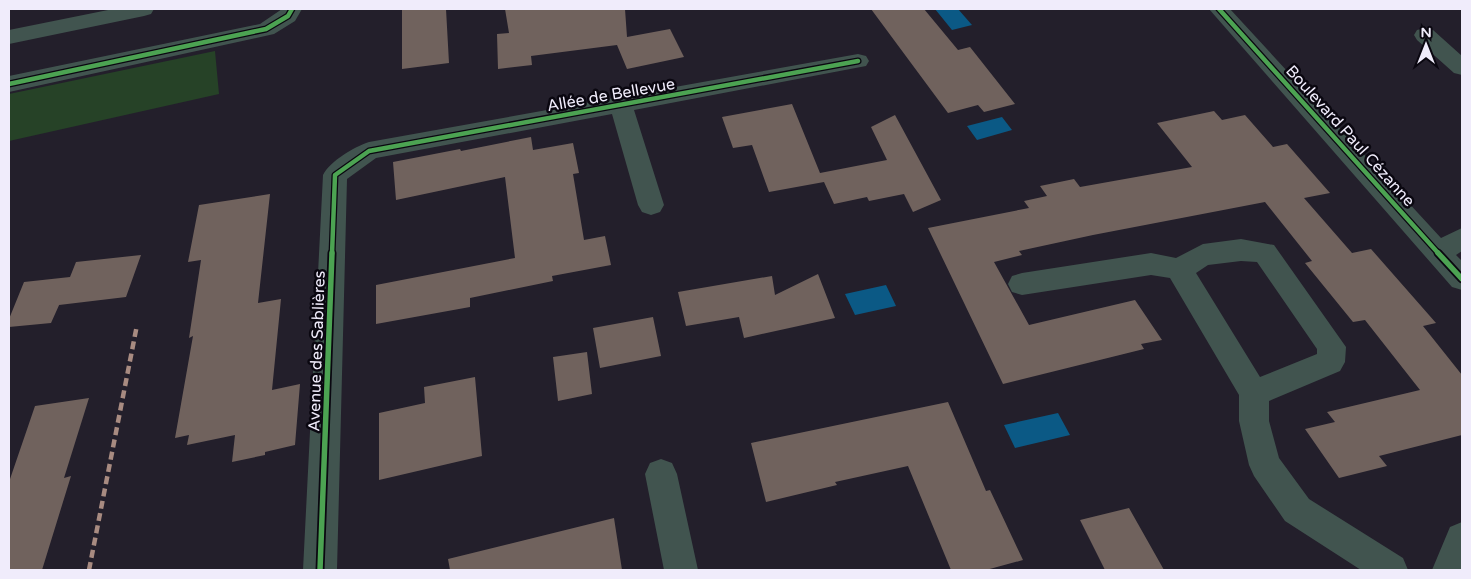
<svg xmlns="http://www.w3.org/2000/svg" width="1471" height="579" viewBox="0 0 1471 579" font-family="'Varela Round',sans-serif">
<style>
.green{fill:#264227}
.water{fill:#0b5985}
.building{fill:#70625d}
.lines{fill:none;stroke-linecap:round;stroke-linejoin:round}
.minor{fill:#41544f;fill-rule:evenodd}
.quiet{stroke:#a88b81;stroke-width:4.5;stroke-dasharray:8 4.5;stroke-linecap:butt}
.cycleway-far1-casing{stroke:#0a0710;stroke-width:7}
.cycleway-casing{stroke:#0a0710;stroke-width:9}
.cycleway-far1{stroke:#4ca352;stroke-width:4.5}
.cycleway{stroke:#4ca352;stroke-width:5.5}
.labels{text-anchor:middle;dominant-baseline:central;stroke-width:5;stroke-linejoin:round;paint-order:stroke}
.street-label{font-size:16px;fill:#f0ecfb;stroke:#0a0710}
</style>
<rect width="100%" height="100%" fill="#231f2b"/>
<!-- green -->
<path class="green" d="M 215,51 L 219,94 L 9,141 L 9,94 Z"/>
<!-- water -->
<path class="water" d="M 935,9 L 958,9 L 972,25 L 952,30 Z
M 1002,117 L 1012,130 L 977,140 L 967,126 Z
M 886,285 L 896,306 L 855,315 L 845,294 Z
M 1058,413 L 1070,435 L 1015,448 L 1004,425 Z"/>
<!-- building -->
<path class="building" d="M 402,9 L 446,9 L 449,63 L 402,69 Z
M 505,9 L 625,9 L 627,37 L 670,29 L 684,57 L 627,69 L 617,45 L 531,56 L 532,65 L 498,69 L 497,34 L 509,33 Z
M 871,9 L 924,9 L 958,50 L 970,47 L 1015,104 L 984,112 L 978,105 L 948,113 Z
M 792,104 L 820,173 L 887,160 L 871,127 L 895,115 L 941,200 L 913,212 L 904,194 L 869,201 L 867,197 L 834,204 L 824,182 L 769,192 L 752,145 L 733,148 L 722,117 Z
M 1214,111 L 1222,120 L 1245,115 L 1273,147 L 1287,144 L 1330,193 L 1304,198 L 1352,253 L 1371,249 L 1436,323 L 1423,326 L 1462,375 L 1462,435 L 1379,456 L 1387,466 L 1339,478 L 1305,429 L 1335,422 L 1327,412 L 1420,390 L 1365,320 L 1353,322 L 1305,263 L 1312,261 L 1265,202 L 1093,235 L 1019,251 L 1022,255 L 994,262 L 1029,325 L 1135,300 L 1162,340 L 1141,344 L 1144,349 L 1003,384 L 928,228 L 1029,208 L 1024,201 L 1047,196 L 1040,186 L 1074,179 L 1080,187 L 1192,167 L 1157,123 Z
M 531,137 L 533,150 L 573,143 L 579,173 L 573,174 L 584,240 L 605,236 L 611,265 L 552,276 L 553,281 L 470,298 L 470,307 L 376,324 L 376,285 L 515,258 L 505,177 L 396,200 L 393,162 L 460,149 L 461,151 Z
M 270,194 L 258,303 L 281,299 L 272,390 L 300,384 L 295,445 L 265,452 L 265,455 L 232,462 L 235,435 L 187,445 L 189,435 L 175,438 L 193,336 L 189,338 L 201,260 L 188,262 L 199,205 Z
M 141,255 L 126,297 L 59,305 L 60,303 L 51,323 L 9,327 L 9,319 L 24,282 L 70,277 L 76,262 Z
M 818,274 L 835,318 L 744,338 L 739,317 L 686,326 L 678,292 L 772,276 L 775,295 Z
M 653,317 L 661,356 L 600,368 L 593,328 Z
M 587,352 L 592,394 L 558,401 L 553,357 Z
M 475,377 L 482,456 L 379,480 L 379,413 L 425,403 L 424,387 Z
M 89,398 L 64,478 L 71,476 L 42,570 L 9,570 L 9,482 L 35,406 Z
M 948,402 L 986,491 L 990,490 L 1023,560 L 986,570 L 951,570 L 908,466 L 835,482 L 837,485 L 766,502 L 751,443 Z
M 1129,508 L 1164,570 L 1105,570 L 1080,520 Z
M 614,518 L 622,570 L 450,570 L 448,559 Z"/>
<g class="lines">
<!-- minor -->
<path class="minor" d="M 113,9 L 154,9 L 151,14 L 144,16 L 9,44 L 9,30 Z
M 282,9 L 302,9 L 295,21 L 274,34 L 9,92 L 9,76 L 260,24 Z
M 1209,9 L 1230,9 L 1441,238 L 1462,228 L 1462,251 L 1456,255 L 1462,261 L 1462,290 L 1452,287 Z
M 1425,28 L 1433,30 L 1462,56 L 1462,75 L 1454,73 L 1417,40 L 1414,35 L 1417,30 Z
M 858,54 L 866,56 L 869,61 L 866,66 L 634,110 L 664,205 L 660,212 L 651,215 L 642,212 L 638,205 L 612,114 L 376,158 L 347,179 L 337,570 L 303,570 L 323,175 C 330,161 354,147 369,142 Z
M 1241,239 L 1274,245 L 1346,347 L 1345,362 L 1340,371 L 1269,401 L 1269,421 L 1279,458 L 1309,499 L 1403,558 L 1408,570 L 1361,570 L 1285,521 L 1254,476 L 1249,465 L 1239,421 L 1239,395 L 1170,278 L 1151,275 L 1022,295 L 1012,292 L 1008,284 L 1012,276 L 1022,273 L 1151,253 L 1176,258 L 1203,244 ZM 1241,261 L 1257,262 L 1317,349 L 1317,354 L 1260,377 L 1196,273 L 1208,265 Z
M 661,459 L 672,463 L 677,474 L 698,570 L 664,570 L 645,474 L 650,463 Z
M 1462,522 L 1462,570 L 1432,570 L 1450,527 Z"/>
<!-- quiet -->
<path class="quiet" d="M 89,570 L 137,325"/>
<defs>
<path id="cycleway-far1" d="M 1219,9 L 1439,254
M 9,84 L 266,29 L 288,16 L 292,9
M 332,254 L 335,175 L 369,151 L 858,61"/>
<path id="cycleway" d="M 1438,253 L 1462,279
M 320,570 L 332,253"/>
</defs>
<!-- cycleway-far1 casing -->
<use href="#cycleway-far1" class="cycleway-far1-casing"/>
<!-- cycleway casing -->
<use href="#cycleway" class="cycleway-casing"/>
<!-- cycleway-far1 -->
<use href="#cycleway-far1" class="cycleway-far1"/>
<!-- cycleway -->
<use href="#cycleway" class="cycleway"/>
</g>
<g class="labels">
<!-- street labels -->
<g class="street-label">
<text transform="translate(611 95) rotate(-10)">Allée de Bellevue</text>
<text transform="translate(1350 136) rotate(48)">Boulevard Paul Cézanne</text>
<text transform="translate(317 351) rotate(-88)">Avenue des Sablières</text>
</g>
</g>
<!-- border -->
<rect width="1471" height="579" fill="none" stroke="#f0ecfb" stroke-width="20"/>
<!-- north arrow -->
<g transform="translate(1426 45)" stroke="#0a0710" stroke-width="4" paint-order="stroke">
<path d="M0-4L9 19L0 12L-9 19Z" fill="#f0ecfb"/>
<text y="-8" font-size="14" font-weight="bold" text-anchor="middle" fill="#f0ecfb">N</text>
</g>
</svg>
